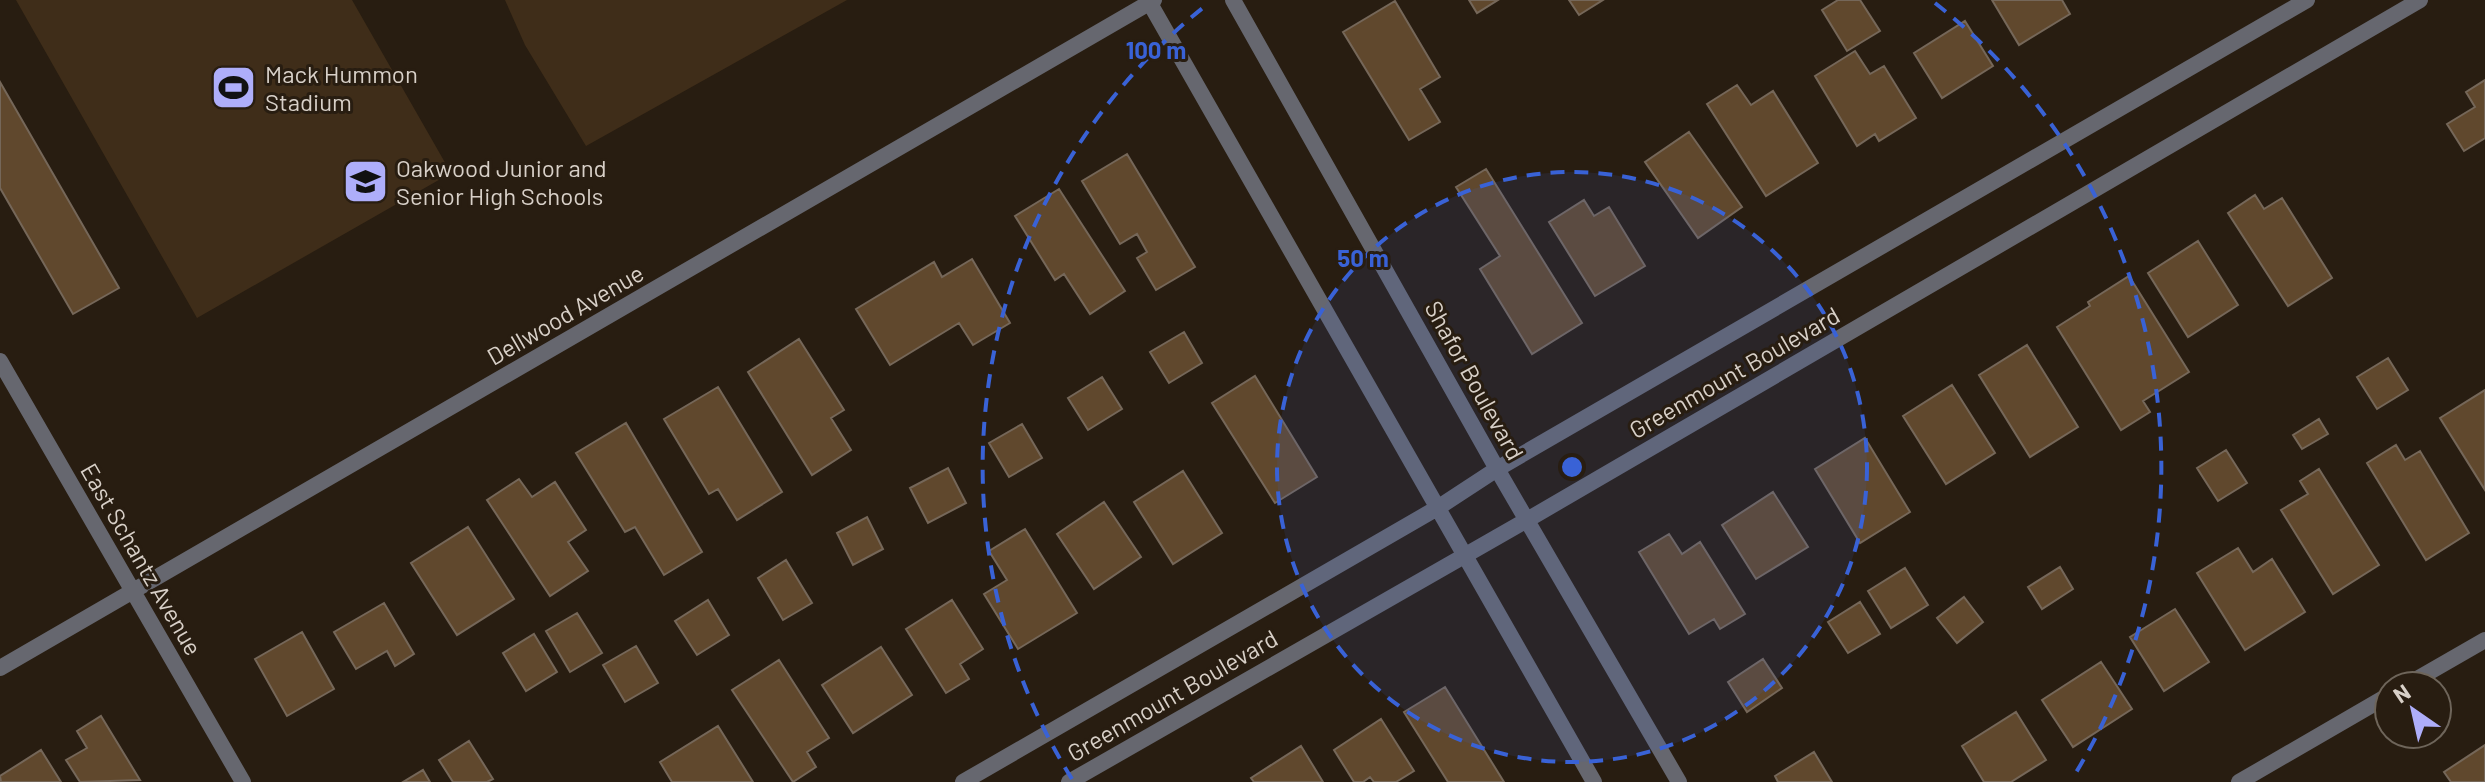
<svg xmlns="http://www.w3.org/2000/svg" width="2485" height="782" viewBox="0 0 2485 782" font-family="Barlow,sans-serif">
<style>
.green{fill:#3f2d19}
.building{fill:#60482d;stroke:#756759;stroke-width:2}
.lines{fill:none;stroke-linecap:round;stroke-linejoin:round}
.minor{stroke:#66676f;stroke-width:16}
.ring{fill:none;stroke:#3962d6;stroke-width:4;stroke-dasharray:14 10}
.labels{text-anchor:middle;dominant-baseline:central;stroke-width:6;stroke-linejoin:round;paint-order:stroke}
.poi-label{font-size:24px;fill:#d8d0c8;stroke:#281d11;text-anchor:start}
.street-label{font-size:24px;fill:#d8d0c8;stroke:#281d11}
.centre{fill:#3962d6;stroke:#281d11;stroke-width:4}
.ring-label{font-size:24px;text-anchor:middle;font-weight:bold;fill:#3962d6;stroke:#281d11;stroke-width:6;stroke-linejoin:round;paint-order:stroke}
</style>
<rect width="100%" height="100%" fill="#281d11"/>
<!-- green -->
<path class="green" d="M 16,0 L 352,0 L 451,173 L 197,318 Z
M 505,0 L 847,0 L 586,146 L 525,45 Z"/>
<!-- building -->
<path class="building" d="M 1469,0 L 1498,0 L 1477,13 Z
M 1569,0 L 1603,0 L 1579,15 Z
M 1838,0 L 1860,0 L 1880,31 L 1847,51 L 1822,10 Z
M 1992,0 L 2062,0 L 2070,14 L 2019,45 Z
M 1395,1 L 1440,77 L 1420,89 L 1440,122 L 1409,140 L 1343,32 Z
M 1965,21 L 1993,66 L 1942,98 L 1914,53 Z
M 1855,51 L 1870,74 L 1884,66 L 1916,118 L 1879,141 L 1875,134 L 1857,146 L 1815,76 Z
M 2485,80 L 2485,138 L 2464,151 L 2447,124 L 2475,107 L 2466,92 Z
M 0,82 L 119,288 L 73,314 L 0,188 Z
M 1737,85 L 1751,105 L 1773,91 L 1818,163 L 1766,196 L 1707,104 Z
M 1689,132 L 1742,207 L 1698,238 L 1645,162 Z
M 1127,154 L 1195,267 L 1156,290 L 1137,258 L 1147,252 L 1137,234 L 1120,244 L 1082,181 Z
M 1486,169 L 1582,323 L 1532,354 L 1480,269 L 1500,256 L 1456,187 Z
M 1059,189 L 1125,291 L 1090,314 L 1064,274 L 1055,280 L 1015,216 Z
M 2255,195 L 2264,209 L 2282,198 L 2332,278 L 2288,306 L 2228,213 Z
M 1584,200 L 1594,216 L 1609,207 L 1645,266 L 1595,296 L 1549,222 Z
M 2198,241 L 2238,305 L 2188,337 L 2148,273 Z
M 972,259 L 1010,323 L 973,345 L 959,323 L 890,365 L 856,309 L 934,262 L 942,277 Z
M 2129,276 L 2189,372 L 2143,401 L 2150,412 L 2121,430 L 2057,327 L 2090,306 L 2088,302 Z
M 1184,332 L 1202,363 L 1169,383 L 1150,352 Z
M 799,339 L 844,410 L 831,418 L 851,450 L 812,475 L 748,372 Z
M 2027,345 L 2078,427 L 2030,457 L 1979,375 Z
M 2388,358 L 2408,390 L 2377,409 L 2357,377 Z
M 1255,376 L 1317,477 L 1275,503 L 1212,403 Z
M 1102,377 L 1122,409 L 1088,430 L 1068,398 Z
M 1952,385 L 1995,453 L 1946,484 L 1903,416 Z
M 718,387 L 782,492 L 737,520 L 718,489 L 709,494 L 664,419 Z
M 2485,390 L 2485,490 L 2440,418 Z
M 2319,419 L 2328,434 L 2302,449 L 2293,435 Z
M 626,423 L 702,552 L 664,575 L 635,527 L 625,532 L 576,453 Z
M 1022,424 L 1042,458 L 1009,477 L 989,443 Z
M 1865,438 L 1910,512 L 1860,543 L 1815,469 Z
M 2396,445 L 2405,460 L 2420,451 L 2469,533 L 2426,560 L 2367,463 Z
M 2226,450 L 2247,483 L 2218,501 L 2197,468 Z
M 948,468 L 966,503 L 928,523 L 910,488 Z
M 2319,469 L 2379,565 L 2333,594 L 2281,510 L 2308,494 L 2300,481 Z
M 1183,471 L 1222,533 L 1173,564 L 1134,502 Z
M 519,479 L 532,497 L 555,482 L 586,530 L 568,542 L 588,571 L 550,596 L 487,500 Z
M 1773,492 L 1808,547 L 1756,579 L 1722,525 Z
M 1104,502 L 1141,557 L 1094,589 L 1057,534 Z
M 867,517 L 883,549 L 853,565 L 837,533 Z
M 468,527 L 514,599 L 457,635 L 411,563 Z
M 1025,529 L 1077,613 L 1018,649 L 984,594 L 1007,580 L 989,551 Z
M 1669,534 L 1682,554 L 1700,542 L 1745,614 L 1720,629 L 1714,619 L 1689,634 L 1639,552 Z
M 2238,548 L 2253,572 L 2272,559 L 2305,612 L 2245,650 L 2197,573 Z
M 786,560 L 812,603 L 783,620 L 758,578 Z
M 2060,567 L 2073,589 L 2042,609 L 2028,587 Z
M 1905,568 L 1928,605 L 1891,628 L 1868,591 Z
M 1964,597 L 1983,622 L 1957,643 L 1937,618 Z
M 708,600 L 729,635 L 697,655 L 675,621 Z
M 952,600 L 983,649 L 960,664 L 969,679 L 946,693 L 906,629 Z
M 1860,602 L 1880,634 L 1848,653 L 1828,622 Z
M 384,603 L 414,654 L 395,666 L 387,651 L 356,669 L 334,632 Z
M 2175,609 L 2209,662 L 2164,691 L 2130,637 Z
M 577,613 L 602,653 L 570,672 L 546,631 Z
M 302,632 L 334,689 L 287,716 L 255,659 Z
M 534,634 L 557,672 L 526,691 L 503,653 Z
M 636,646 L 658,683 L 625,702 L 603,665 Z
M 881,647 L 912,695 L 853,733 L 822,685 Z
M 1763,659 L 1782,688 L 1747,712 L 1728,682 Z
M 779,660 L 829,738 L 807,752 L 816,767 L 793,782 L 732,690 Z
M 2101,662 L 2132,709 L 2073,747 L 2042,700 Z
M 1445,687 L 1504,782 L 1448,782 L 1404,712 Z
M 2016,712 L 2046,760 L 2011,782 L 1984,782 L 1962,746 Z
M 101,716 L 140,780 L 80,782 L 66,760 L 87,748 L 77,731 Z
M 1381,719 L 1414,771 L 1396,782 L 1374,782 L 1370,777 L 1363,782 L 1354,782 L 1334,750 Z
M 718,726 L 753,782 L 672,782 L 660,762 Z
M 469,741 L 493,779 L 487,782 L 453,782 L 439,760 Z
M 2485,745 L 2485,782 L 2451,782 L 2444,772 Z
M 1301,746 L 1323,782 L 1254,782 L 1251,778 Z
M 41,750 L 61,782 L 1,782 L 0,776 Z
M 1814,752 L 1832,782 L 1778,782 L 1775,776 Z
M 423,770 L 430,782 L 403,782 Z"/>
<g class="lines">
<!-- minor -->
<path class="minor" d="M 1148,0 L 1594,782
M 1233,0 L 1497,469 L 1679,782
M 0,361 L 243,782
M 0,668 L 1154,0
M 2405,686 L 2485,640
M 963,782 L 1439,507 L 1497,469 L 2307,0
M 1069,782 L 1527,520 L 2420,0
M 2239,782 L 2389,695"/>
</g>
<!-- distance rings -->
<circle cx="1572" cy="467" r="295" fill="#3962d6" fill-opacity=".12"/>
<g class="ring">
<circle cx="1572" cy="467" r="295"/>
<path d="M1072 779A589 589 0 0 1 1209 3M1935 3A589 589 0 0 1 2072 779"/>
</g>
<!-- icons -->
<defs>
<symbol id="stadium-square" viewBox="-11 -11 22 22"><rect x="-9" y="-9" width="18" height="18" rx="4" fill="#aeaefa" stroke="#281d11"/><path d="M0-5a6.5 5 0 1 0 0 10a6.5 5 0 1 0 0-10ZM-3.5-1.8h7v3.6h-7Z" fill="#111"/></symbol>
<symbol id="school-square" viewBox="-11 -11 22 22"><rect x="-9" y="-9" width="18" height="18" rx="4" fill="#aeaefa" stroke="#281d11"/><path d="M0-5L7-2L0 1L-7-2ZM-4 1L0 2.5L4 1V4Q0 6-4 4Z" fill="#111"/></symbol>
</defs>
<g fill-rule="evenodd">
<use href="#stadium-square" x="208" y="62" width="51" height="51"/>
<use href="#school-square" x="340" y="156" width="51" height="51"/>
</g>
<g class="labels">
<!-- poi labels -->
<g class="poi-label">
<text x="265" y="73">Mack Hummon<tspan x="265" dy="28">Stadium</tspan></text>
<text x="396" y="167">Oakwood Junior and<tspan x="396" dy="28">Senior High Schools</tspan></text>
</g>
<!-- street labels -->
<g class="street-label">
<text transform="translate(565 314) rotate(-30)">Dellwood Avenue</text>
<text transform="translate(1734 372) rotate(-30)">Greenmount Boulevard</text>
<text transform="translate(1475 380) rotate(61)">Shafor Boulevard</text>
<text transform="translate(142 559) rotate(60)">East Schantz Avenue</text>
<text transform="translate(1172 695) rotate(-30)">Greenmount Boulevard</text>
</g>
</g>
<circle cx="1572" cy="467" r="12" class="centre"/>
<g class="ring-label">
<text x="1156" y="59">100 m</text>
<text x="1363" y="267">50 m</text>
</g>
<!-- north arrow -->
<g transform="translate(2413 710) rotate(326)"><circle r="38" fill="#281d11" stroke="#6e655a" stroke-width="2"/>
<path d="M0-6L14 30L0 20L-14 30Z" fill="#aeaefa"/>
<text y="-12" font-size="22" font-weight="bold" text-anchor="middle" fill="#d8d0c8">N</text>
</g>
</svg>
